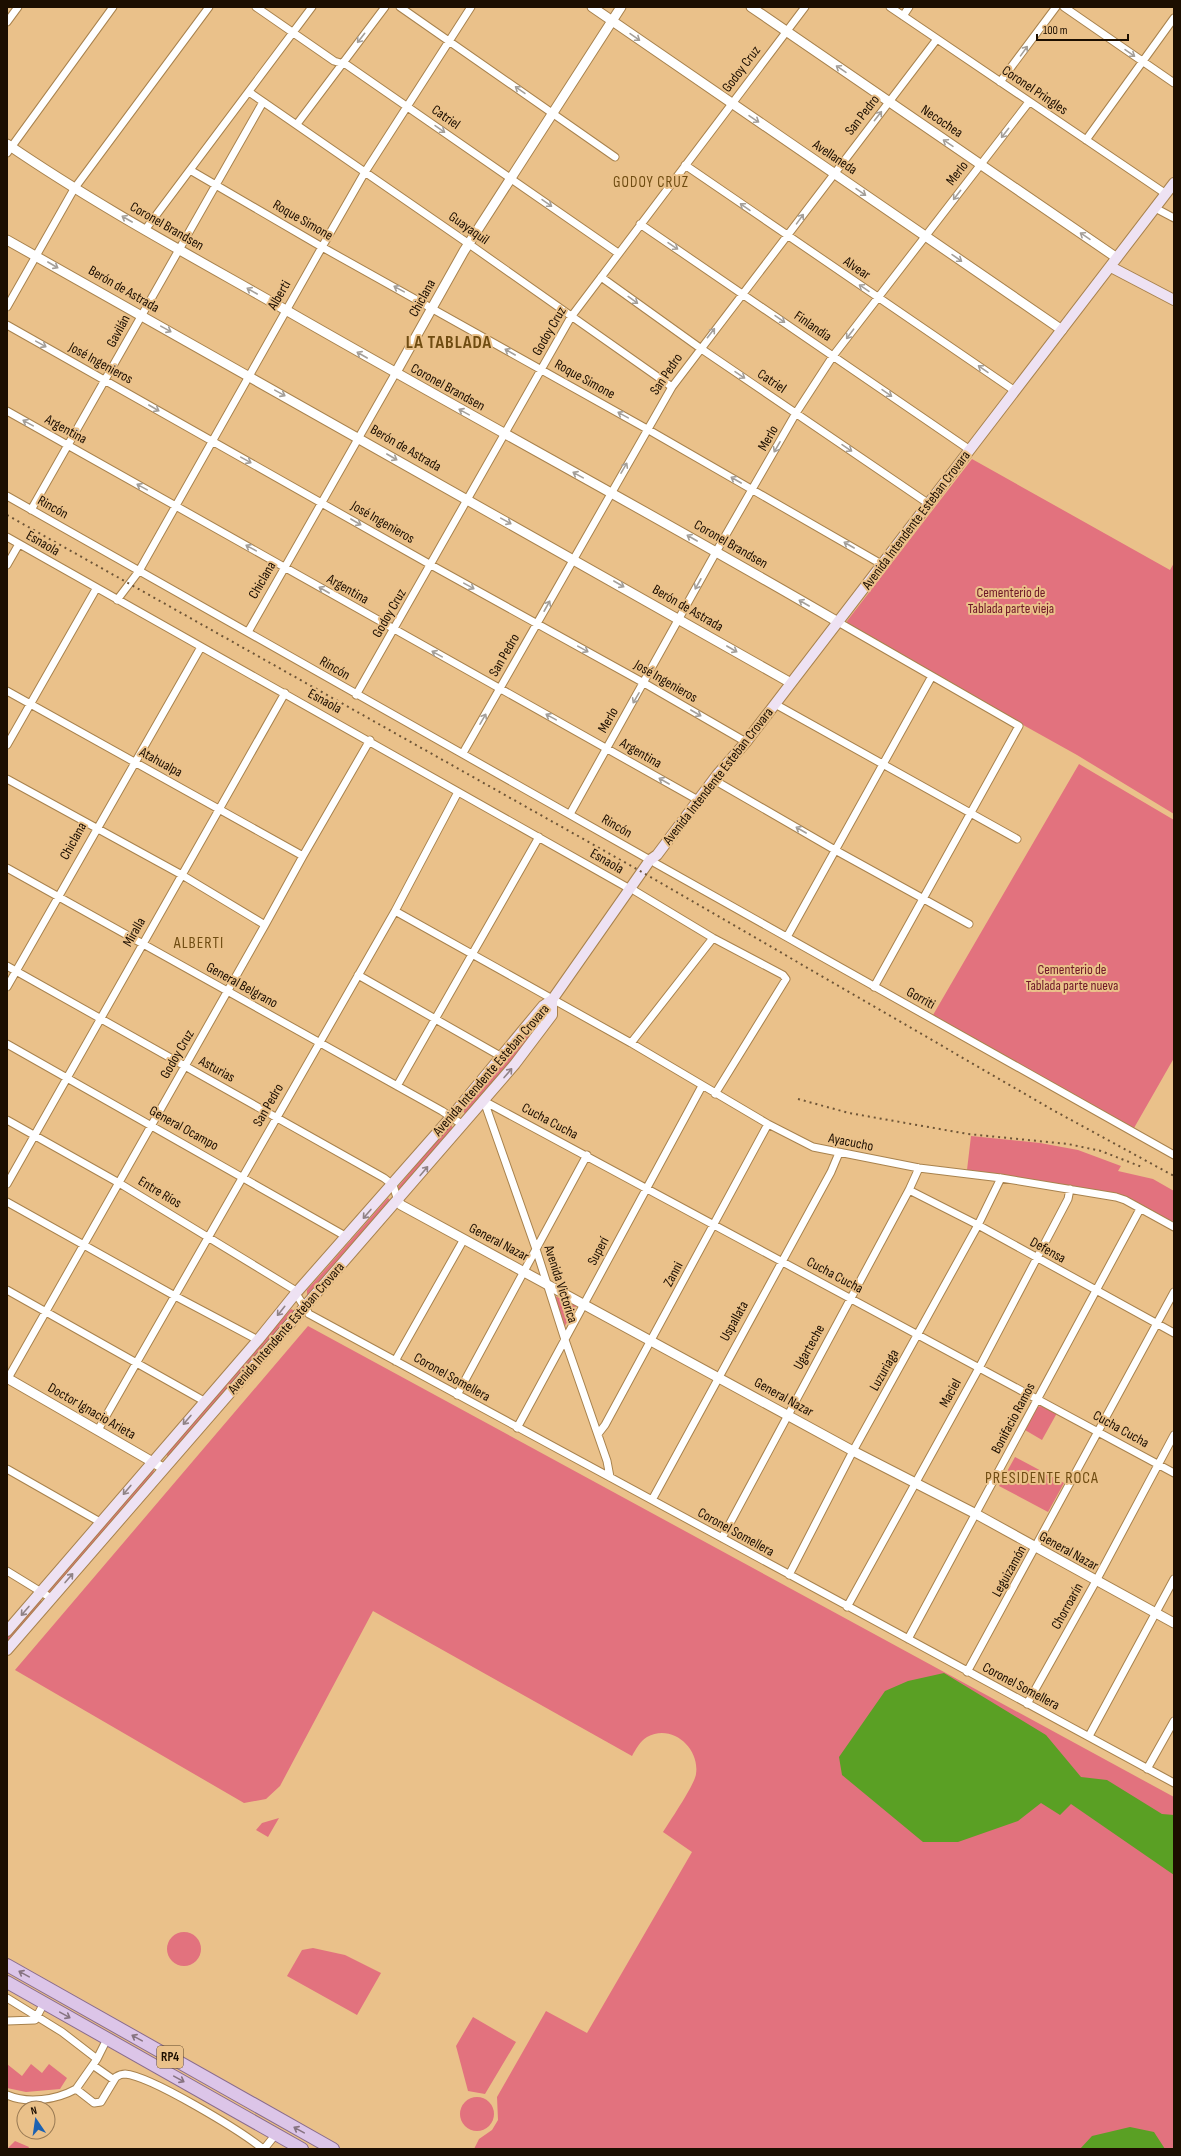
<svg xmlns="http://www.w3.org/2000/svg" width="1181" height="2156" viewBox="0 0 1181 2156" font-family="'Sofia Sans Condensed',sans-serif">
<style>
.green{fill:#e2727e}
.water{fill:#5aa024}
.lines{fill:none;stroke-linecap:round;stroke-linejoin:round}
.minor-casing{stroke:#a8824d;stroke-width:9}
.tertiary-casing{stroke:#a8824d;stroke-width:11}
.secondary-casing{stroke:#a8824d;stroke-width:12}
.primary-casing{stroke:#8a6c8c;stroke-width:14}
.minor{stroke:#fff;stroke-width:7}
.tertiary{stroke:#fff;stroke-width:9}
.secondary{stroke:#eee2f3;stroke-width:10}
.primary{stroke:#dcc5e8;stroke-width:12}
.rail{stroke:#6e5537;stroke-width:2;stroke-dasharray:2 4;stroke-linecap:butt}
.oneway{stroke:#a49f99}
.oneway2{stroke:#908386}
.oneway3{stroke:#867380}
.labels{text-anchor:middle;dominant-baseline:central;stroke-width:4;stroke-linejoin:round;paint-order:stroke}
.shield{fill:#eac18a;stroke:#5a4429;stroke-width:1}
.shield-label{font-size:13px;font-weight:bold;fill:#1c0e00}
.street-label{font-size:14px;fill:#1c0e00;stroke:#eac18a}
.park-label{font-size:14px;fill:#6c1627;stroke:#eac18a}
.neighbourhood-label{font-size:15px;letter-spacing:1px;fill:#6f4c12;stroke:#eac18a}
.quarter-label{font-size:16px;letter-spacing:1px;fill:#6f4c12;stroke:#eac18a}
.district-label{font-size:18px;font-weight:bold;letter-spacing:1px;fill:#6f4c12;stroke:#eac18a}
</style>
<rect width="100%" height="100%" fill="#eac18a"/>
<!-- green -->
<path class="green" d="M 972,459 L 1170,570 L 1174,563 L 1174,814 L 1077,755 L 848,627 L 847,621 Z
M 1079,764 L 1174,820 L 1174,1058 L 1134,1128 L 933,1015 Z
M 545,1010 L 548,1013 L 513,1063 L 466,1115 L 463,1111 Z
M 449,1125 L 452,1126 L 453,1130 L 399,1193 L 397,1190 L 398,1187 Z
M 971,1136 L 1040,1143 L 1078,1150 L 1121,1166 L 1118,1171 L 1153,1179 L 1174,1191 L 1174,1226 L 1118,1196 L 967,1170 Z
M 388,1198 L 391,1201 L 310,1297 L 307,1296 L 307,1290 Z
M 555,1296 L 576,1306 L 565,1326 Z
M 291,1309 L 295,1311 L 170,1457 L 167,1457 L 167,1451 Z
M 308,1326 L 1174,1797 L 1174,2149 L 474,2149 L 479,2139 L 492,2130 L 498,2120 L 497,2097 L 546,2011 L 587,2033 L 692,1852 L 663,1832 C 670,1821 695,1784 696,1774 C 700,1748 672,1723 647,1737 C 640,1741 636,1749 632,1756 L 373,1611 L 280,1786 L 266,1799 L 244,1803 L 15,1670 Z
M 1041,1406 L 1057,1413 L 1042,1440 L 1025,1430 L 1037,1407 Z
M 1015,1457 L 1064,1483 L 1048,1512 L 999,1486 Z
M 152,1470 L 154,1470 L 153,1474 L 49,1594 L 49,1589 Z
M 38,1600 L 44,1602 L 7,1643 L 7,1636 Z
M 279,1818 L 268,1837 L 256,1830 L 262,1823 Z
M167 1949a17 17 0 1 1 34 0a17 17 0 1 1-34 0Z
M 313,1948 L 345,1955 L 381,1973 L 357,2015 L 287,1976 L 302,1950 Z
M 473,2017 L 516,2042 L 485,2094 L 468,2091 L 456,2046 Z
M 7,2064 L 22,2076 L 31,2064 L 42,2073 L 49,2064 L 67,2078 L 60,2089 L 26,2092 L 7,2088 Z
M460 2114a17 17 0 1 1 34 0a17 17 0 1 1-34 0Z
M 15,2141 L 29,2147 L 28,2149 L 7,2149 Z"/>
<!-- water -->
<path class="water" d="M 944,1673 L 1046,1735 L 1081,1777 L 1107,1780 L 1162,1814 L 1174,1815 L 1174,1875 L 1071,1804 L 1060,1815 L 1041,1803 L 1018,1821 L 958,1842 L 923,1842 L 842,1775 L 839,1757 L 885,1691 L 908,1681 Z
M 1130,2127 L 1154,2132 L 1165,2149 L 1080,2149 L 1092,2136 Z"/>
<g class="lines">
<defs>
<path id="minor" d="M 256,7 L 334,61 L 347,65 L 618,253
M 400,7 L 615,157
M 890,7 L 1166,194
M 1064,7 L 1174,83
M 903,16 L 909,7
M 7,22 L 18,7
M 1000,82 L 1056,7
M 249,92 L 469,244 L 672,387
M 297,124 L 385,7
M 1086,140 L 1174,18
M 7,153 L 113,7
M 685,165 L 1015,391
M 190,170 L 322,247 L 647,429 L 883,565
M 1155,208 L 1174,218
M 640,224 L 970,450
M 145,230 L 312,7
M 601,277 L 700,348 L 929,504
M 7,307 L 74,189 L 209,7
M 7,325 L 431,565 L 644,683 L 746,742
M 7,411 L 698,800
M 7,496 L 650,860
M 31,510 L 263,102
M 7,537 C 214,655 423,770 630,889
M 7,565 L 19,544
M 117,600 L 139,571 L 322,247 L 365,172 L 471,7
M 838,622 L 1019,726 L 874,987
M 248,632 L 395,374
M 7,691 L 303,856
M 356,695 L 571,317 L 805,7
M 775,704 L 1017,839
M 7,745 L 96,589
M 463,753 L 672,387 L 937,39
M 7,779 L 182,875 L 265,925
M 714,780 L 835,850 L 969,924
M 570,814 L 716,552 L 796,413 L 833,356 L 1029,102
M 655,863 L 1174,1155
M 7,868 L 442,1111 L 463,1125
M 635,891 L 713,938 L 783,975 L 786,979 L 715,1094
M 395,911 L 631,1043 L 768,1124 L 813,1147 L 919,1168 L 1001,1178 L 1116,1197 L 1125,1200 L 1174,1227
M 787,937 L 932,676
M 7,966 L 384,1178 L 393,1185 L 398,1201
M 358,975 L 502,1057
M 7,987 L 201,647
M 631,1043 L 713,938
M 7,1044 L 347,1237
M 397,1086 L 539,837
M 484,1101 L 1174,1473
M 484,1101 L 536,1249 L 565,1340 L 607,1461 L 610,1477
M 7,1120 L 119,1183 L 293,1289 L 309,1314 L 1174,1783
M 7,1184 L 285,693
M 909,1190 L 978,1225 L 1174,1333
M 7,1202 L 175,1296 L 258,1340
M 7,1290 L 204,1401
M 395,1361 L 464,1239
M 7,1380 L 265,925 L 303,856 L 370,740
M 457,1395 L 587,1155
M 517,1428 L 702,1086
M 98,1430 L 395,911 L 458,792
M 598,1434 L 605,1425 L 768,1124
M 7,1469 L 100,1522
M 652,1500 L 831,1172 L 839,1153
M 722,1538 L 909,1190 L 919,1168
M 7,1571 L 51,1598
M 789,1575 L 853,1451 L 978,1225 L 1001,1178
M 847,1607 L 979,1368 L 1068,1199 L 1070,1189
M 908,1639 L 1140,1209
M 967,1672 L 1174,1292
M 1027,1704 L 1096,1581 L 1174,1435
M 1089,1736 L 1174,1579
M 1147,1769 L 1174,1721
M 7,1998 L 62,2032 L 97,2059 L 76,2089 L 94,2103 L 101,2102 L 116,2077 C 119,2075 122,2074 125,2074 C 151,2076 241,2131 263,2149
M 7,2021 L 35,2020 L 44,2003
M 97,2059 L 107,2039
M 94,2066 L 114,2080
M 7,2095 C 28,2104 56,2100 76,2089
M 264,2149 L 276,2134"/>
<path id="tertiary" d="M 592,7 L 1062,330
M 751,7 L 1117,258
M 7,144 C 96,205 191,256 284,309 C 468,415 655,515 838,622
M 7,240 L 791,683
M 395,374 L 464,251 L 621,7
M 398,1201 L 401,1205 L 853,1451 L 976,1514 L 1174,1623
M 7,1378 L 163,1468"/>
<path id="secondary" d="M 1111,267 L 1174,300
M 7,1631 L 258,1340 L 296,1293 L 451,1117 L 543,1006 L 552,1000 L 650,860 L 657,855 L 717,775 L 746,742 L 1174,183
M 7,1650 L 515,1064 L 552,1015 L 552,1000"/>
<path id="primary" d="M 7,1965 L 333,2149
M 7,1982 L 302,2149"/>
</defs>
<!-- minor casing -->
<use href="#minor" class="minor-casing"/>
<!-- tertiary casing -->
<use href="#tertiary" class="tertiary-casing"/>
<!-- secondary casing -->
<use href="#secondary" class="secondary-casing"/>
<!-- primary casing -->
<use href="#primary" class="primary-casing"/>
<!-- minor -->
<use href="#minor" class="minor"/>
<!-- tertiary -->
<use href="#tertiary" class="tertiary"/>
<!-- secondary -->
<use href="#secondary" class="secondary"/>
<!-- primary -->
<use href="#primary" class="primary"/>
<!-- rail -->
<path class="rail" d="M 7,515 L 642,872 L 1051,1109 L 1174,1176
M 798,1099 L 849,1113 L 968,1134 L 1068,1144 L 1101,1151 L 1142,1167"/>
</g>
<!-- one-way arrows -->
<defs><path id="oneway-shaft" d="M-6 0H5M1.5-3L5.5 0L1.5 3" fill="none" stroke-width="1.6" stroke-linecap="round" stroke-linejoin="round"/></defs>
<g class="oneway">
<use href="#oneway-shaft" transform="translate(635 37) rotate(35)"/>
<use href="#oneway-shaft" transform="translate(361 38) rotate(128)"/>
<use href="#oneway-shaft" transform="translate(1024 51) rotate(-54)"/>
<use href="#oneway-shaft" transform="translate(1130 53) rotate(35)"/>
<use href="#oneway-shaft" transform="translate(841 69) rotate(-146)"/>
<use href="#oneway-shaft" transform="translate(520 90) rotate(-145)"/>
<use href="#oneway-shaft" transform="translate(878 116) rotate(-52)"/>
<use href="#oneway-shaft" transform="translate(754 119) rotate(34)"/>
<use href="#oneway-shaft" transform="translate(440 129) rotate(35)"/>
<use href="#oneway-shaft" transform="translate(1005 133) rotate(128)"/>
<use href="#oneway-shaft" transform="translate(948 143) rotate(-146)"/>
<use href="#oneway-shaft" transform="translate(861 192) rotate(35)"/>
<use href="#oneway-shaft" transform="translate(957 195) rotate(128)"/>
<use href="#oneway-shaft" transform="translate(547 203) rotate(35)"/>
<use href="#oneway-shaft" transform="translate(745 207) rotate(-145)"/>
<use href="#oneway-shaft" transform="translate(127 219) rotate(-150)"/>
<use href="#oneway-shaft" transform="translate(800 219) rotate(-54)"/>
<use href="#oneway-shaft" transform="translate(1085 236) rotate(-146)"/>
<use href="#oneway-shaft" transform="translate(673 246) rotate(34)"/>
<use href="#oneway-shaft" transform="translate(957 258) rotate(35)"/>
<use href="#oneway-shaft" transform="translate(53 265) rotate(30)"/>
<use href="#oneway-shaft" transform="translate(864 288) rotate(-146)"/>
<use href="#oneway-shaft" transform="translate(399 289) rotate(-151)"/>
<use href="#oneway-shaft" transform="translate(252 291) rotate(-150)"/>
<use href="#oneway-shaft" transform="translate(633 300) rotate(36)"/>
<use href="#oneway-shaft" transform="translate(780 319) rotate(35)"/>
<use href="#oneway-shaft" transform="translate(166 329) rotate(29)"/>
<use href="#oneway-shaft" transform="translate(711 333) rotate(-52)"/>
<use href="#oneway-shaft" transform="translate(850 334) rotate(127)"/>
<use href="#oneway-shaft" transform="translate(41 344) rotate(29)"/>
<use href="#oneway-shaft" transform="translate(510 352) rotate(-150)"/>
<use href="#oneway-shaft" transform="translate(362 355) rotate(-150)"/>
<use href="#oneway-shaft" transform="translate(983 369) rotate(-145)"/>
<use href="#oneway-shaft" transform="translate(740 375) rotate(34)"/>
<use href="#oneway-shaft" transform="translate(280 393) rotate(29)"/>
<use href="#oneway-shaft" transform="translate(887 393) rotate(35)"/>
<use href="#oneway-shaft" transform="translate(154 408) rotate(30)"/>
<use href="#oneway-shaft" transform="translate(464 412) rotate(-151)"/>
<use href="#oneway-shaft" transform="translate(623 415) rotate(-151)"/>
<use href="#oneway-shaft" transform="translate(28 423) rotate(-151)"/>
<use href="#oneway-shaft" transform="translate(777 447) rotate(120)"/>
<use href="#oneway-shaft" transform="translate(847 448) rotate(34)"/>
<use href="#oneway-shaft" transform="translate(392 457) rotate(30)"/>
<use href="#oneway-shaft" transform="translate(246 460) rotate(29)"/>
<use href="#oneway-shaft" transform="translate(624 468) rotate(-60)"/>
<use href="#oneway-shaft" transform="translate(578 475) rotate(-151)"/>
<use href="#oneway-shaft" transform="translate(736 480) rotate(-150)"/>
<use href="#oneway-shaft" transform="translate(142 487) rotate(-151)"/>
<use href="#oneway-shaft" transform="translate(506 521) rotate(29)"/>
<use href="#oneway-shaft" transform="translate(356 522) rotate(30)"/>
<use href="#oneway-shaft" transform="translate(692 538) rotate(-150)"/>
<use href="#oneway-shaft" transform="translate(849 545) rotate(-150)"/>
<use href="#oneway-shaft" transform="translate(251 548) rotate(-151)"/>
<use href="#oneway-shaft" transform="translate(619 584) rotate(30)"/>
<use href="#oneway-shaft" transform="translate(698 584) rotate(119)"/>
<use href="#oneway-shaft" transform="translate(469 586) rotate(29)"/>
<use href="#oneway-shaft" transform="translate(324 590) rotate(-150)"/>
<use href="#oneway-shaft" transform="translate(804 603) rotate(-150)"/>
<use href="#oneway-shaft" transform="translate(547 606) rotate(-61)"/>
<use href="#oneway-shaft" transform="translate(583 649) rotate(29)"/>
<use href="#oneway-shaft" transform="translate(732 649) rotate(30)"/>
<use href="#oneway-shaft" transform="translate(437 654) rotate(-151)"/>
<use href="#oneway-shaft" transform="translate(636 698) rotate(120)"/>
<use href="#oneway-shaft" transform="translate(696 713) rotate(30)"/>
<use href="#oneway-shaft" transform="translate(551 717) rotate(-151)"/>
<use href="#oneway-shaft" transform="translate(483 719) rotate(-60)"/>
<use href="#oneway-shaft" transform="translate(664 781) rotate(-150)"/>
<use href="#oneway-shaft" transform="translate(801 830) rotate(-150)"/>
</g>
<g class="oneway2">
<use href="#oneway-shaft" transform="translate(508 1073) rotate(-49)"/>
<use href="#oneway-shaft" transform="translate(424 1171) rotate(-50)"/>
<use href="#oneway-shaft" transform="translate(367 1214) rotate(131)"/>
<use href="#oneway-shaft" transform="translate(281 1311) rotate(129)"/>
<use href="#oneway-shaft" transform="translate(187 1420) rotate(131)"/>
<use href="#oneway-shaft" transform="translate(127 1490) rotate(130)"/>
<use href="#oneway-shaft" transform="translate(69 1578) rotate(-49)"/>
<use href="#oneway-shaft" transform="translate(25 1611) rotate(131)"/>
</g>
<g class="oneway3">
<use href="#oneway-shaft" transform="translate(24 1974) rotate(-151)"/>
<use href="#oneway-shaft" transform="translate(65 2015) rotate(29)"/>
<use href="#oneway-shaft" transform="translate(137 2038) rotate(-151)"/>
<use href="#oneway-shaft" transform="translate(179 2079) rotate(29)"/>
<use href="#oneway-shaft" transform="translate(299 2130) rotate(-151)"/>
</g>
<g class="labels">
<!-- shield labels -->
<rect class="shield" x="157" y="2046" width="26" height="22" rx="3"/>
<g class="shield-label">
<text x="170" y="2057">RP4</text>
</g>
<!-- street labels -->
<g class="street-label">
<text transform="translate(741 69) rotate(-53)">Godoy Cruz</text>
<text transform="translate(1035 90) rotate(34)">Coronel Pringles</text>
<text transform="translate(862 115) rotate(-52)">San Pedro</text>
<text transform="translate(446 117) rotate(35)">Catriel</text>
<text transform="translate(942 121) rotate(34)">Necochea</text>
<text transform="translate(835 157) rotate(34)">Avellaneda</text>
<text transform="translate(957 173) rotate(-52)">Merlo</text>
<text transform="translate(303 220) rotate(30)">Roque Simone</text>
<text transform="translate(167 226) rotate(30)">Coronel Brandsen</text>
<text transform="translate(469 228) rotate(35)">Guayaquil</text>
<text transform="translate(857 268) rotate(34)">Alvear</text>
<text transform="translate(124 289) rotate(30)">Berón de Astrada</text>
<text transform="translate(279 295) rotate(-60)">Alberti</text>
<text transform="translate(422 298) rotate(-61)">Chiclana</text>
<text transform="translate(813 326) rotate(35)">Finlandia</text>
<text transform="translate(118 331) rotate(-62)">Gavilán</text>
<text transform="translate(549 331) rotate(-60)">Godoy Cruz</text>
<text transform="translate(101 363) rotate(29)">José Ingenieros</text>
<text transform="translate(666 374) rotate(-56)">San Pedro</text>
<text transform="translate(585 379) rotate(29)">Roque Simone</text>
<text transform="translate(772 381) rotate(34)">Catriel</text>
<text transform="translate(448 387) rotate(29)">Coronel Brandsen</text>
<text transform="translate(66 429) rotate(29)">Argentina</text>
<text transform="translate(768 438) rotate(-60)">Merlo</text>
<text transform="translate(406 448) rotate(30)">Berón de Astrada</text>
<text transform="translate(53 507) rotate(29)">Rincón</text>
<text transform="translate(916 520) rotate(-53)">Avenida Intendente Esteban Crovara</text>
<text transform="translate(383 522) rotate(30)">José Ingenieros</text>
<text transform="translate(43 543) rotate(30)">Esnaola</text>
<text transform="translate(731 544) rotate(30)">Coronel Brandsen</text>
<text transform="translate(262 580) rotate(-60)">Chiclana</text>
<text transform="translate(348 589) rotate(30)">Argentina</text>
<text transform="translate(688 608) rotate(30)">Berón de Astrada</text>
<text transform="translate(389 613) rotate(-60)">Godoy Cruz</text>
<text transform="translate(504 655) rotate(-60)">San Pedro</text>
<text transform="translate(335 668) rotate(30)">Rincón</text>
<text transform="translate(666 681) rotate(30)">José Ingenieros</text>
<text transform="translate(325 701) rotate(29)">Esnaola</text>
<text transform="translate(608 720) rotate(-60)">Merlo</text>
<text transform="translate(641 753) rotate(30)">Argentina</text>
<text transform="translate(161 762) rotate(29)">Atahualpa</text>
<text transform="translate(718 776) rotate(-52)">Avenida Intendente Esteban Crovara</text>
<text transform="translate(617 826) rotate(30)">Rincón</text>
<text transform="translate(73 841) rotate(-61)">Chiclana</text>
<text transform="translate(607 861) rotate(30)">Esnaola</text>
<text transform="translate(134 932) rotate(-60)">Miralla</text>
<text transform="translate(242 985) rotate(29)">General Belgrano</text>
<text transform="translate(921 998) rotate(29)">Gorriti</text>
<text transform="translate(177 1054) rotate(-60)">Godoy Cruz</text>
<text transform="translate(217 1069) rotate(29)">Asturias</text>
<text transform="translate(491 1070) rotate(-49)">Avenida Intendente Esteban Crovara</text>
<text transform="translate(268 1105) rotate(-60)">San Pedro</text>
<text transform="translate(550 1121) rotate(28)">Cucha Cucha</text>
<text transform="translate(184 1128) rotate(29)">General Ocampo</text>
<text transform="translate(851 1142) rotate(11)">Ayacucho</text>
<text transform="translate(160 1192) rotate(31)">Entre Ríos</text>
<text transform="translate(499 1242) rotate(28)">General Nazar</text>
<text transform="translate(1048 1250) rotate(29)">Defensa</text>
<text transform="translate(598 1251) rotate(-62)">Superí</text>
<text transform="translate(673 1274) rotate(-62)">Zanni</text>
<text transform="translate(835 1275) rotate(28)">Cucha Cucha</text>
<text transform="translate(561 1284) rotate(72)">Avenida Victorica</text>
<text transform="translate(734 1321) rotate(-61)">Uspallata</text>
<text transform="translate(286 1328) rotate(-49)">Avenida Intendente Esteban Crovara</text>
<text transform="translate(809 1347) rotate(-61)">Ugarteche</text>
<text transform="translate(884 1370) rotate(-61)">Luzuriaga</text>
<text transform="translate(452 1377) rotate(29)">Coronel Somellera</text>
<text transform="translate(950 1393) rotate(-61)">Maciel</text>
<text transform="translate(784 1397) rotate(29)">General Nazar</text>
<text transform="translate(92 1411) rotate(30)">Doctor Ignacio Arieta</text>
<text transform="translate(1013 1418) rotate(-62)">Bonifacio Ramos</text>
<text transform="translate(1121 1429) rotate(29)">Cucha Cucha</text>
<text transform="translate(736 1532) rotate(29)">Coronel Somellera</text>
<text transform="translate(1069 1551) rotate(29)">General Nazar</text>
<text transform="translate(1009 1571) rotate(-61)">Leguizamón</text>
<text transform="translate(1067 1606) rotate(-61)">Chorroarín</text>
<text transform="translate(1021 1686) rotate(28)">Coronel Somellera</text>
</g>
<!-- park labels -->
<g class="park-label">
<text x="1011" y="592">Cementerio de<tspan x="1011" dy="16">Tablada parte vieja</tspan></text>
<text x="1072" y="969">Cementerio de<tspan x="1072" dy="16">Tablada parte nueva</tspan></text>
</g>
<!-- neighbourhood labels -->
<g class="neighbourhood-label">
<text x="651" y="182">GODOY CRUZ</text>
</g>
<!-- quarter labels -->
<g class="quarter-label">
<text x="199" y="943">ALBERTI</text>
<text x="1042" y="1478">PRESIDENTE ROCA</text>
</g>
<!-- district labels -->
<g class="district-label">
<text x="449" y="342">LA TABLADA</text>
</g>
</g>
<!-- border -->
<rect width="1181" height="2156" fill="none" stroke="#1c0e00" stroke-width="16"/>
<!-- north arrow -->
<g transform="translate(36 2120) rotate(347)"><circle r="19" fill="#eac18a" stroke="#987953"/>
<path d="M0-3L7 15L0 10L-7 15Z" fill="#1c62b2"/>
<text y="-6" font-size="11" font-weight="bold" text-anchor="middle" fill="#1c0e00">N</text>
</g>
<!-- scale -->
<path d="M1037 34v6h91v-6" fill="none" stroke="#1c0e00" stroke-width="2"/>
<text x="1043" y="34" font-size="12" fill="#1c0e00" stroke="#eac18a" stroke-width="3" paint-order="stroke">100 m</text>
</svg>
